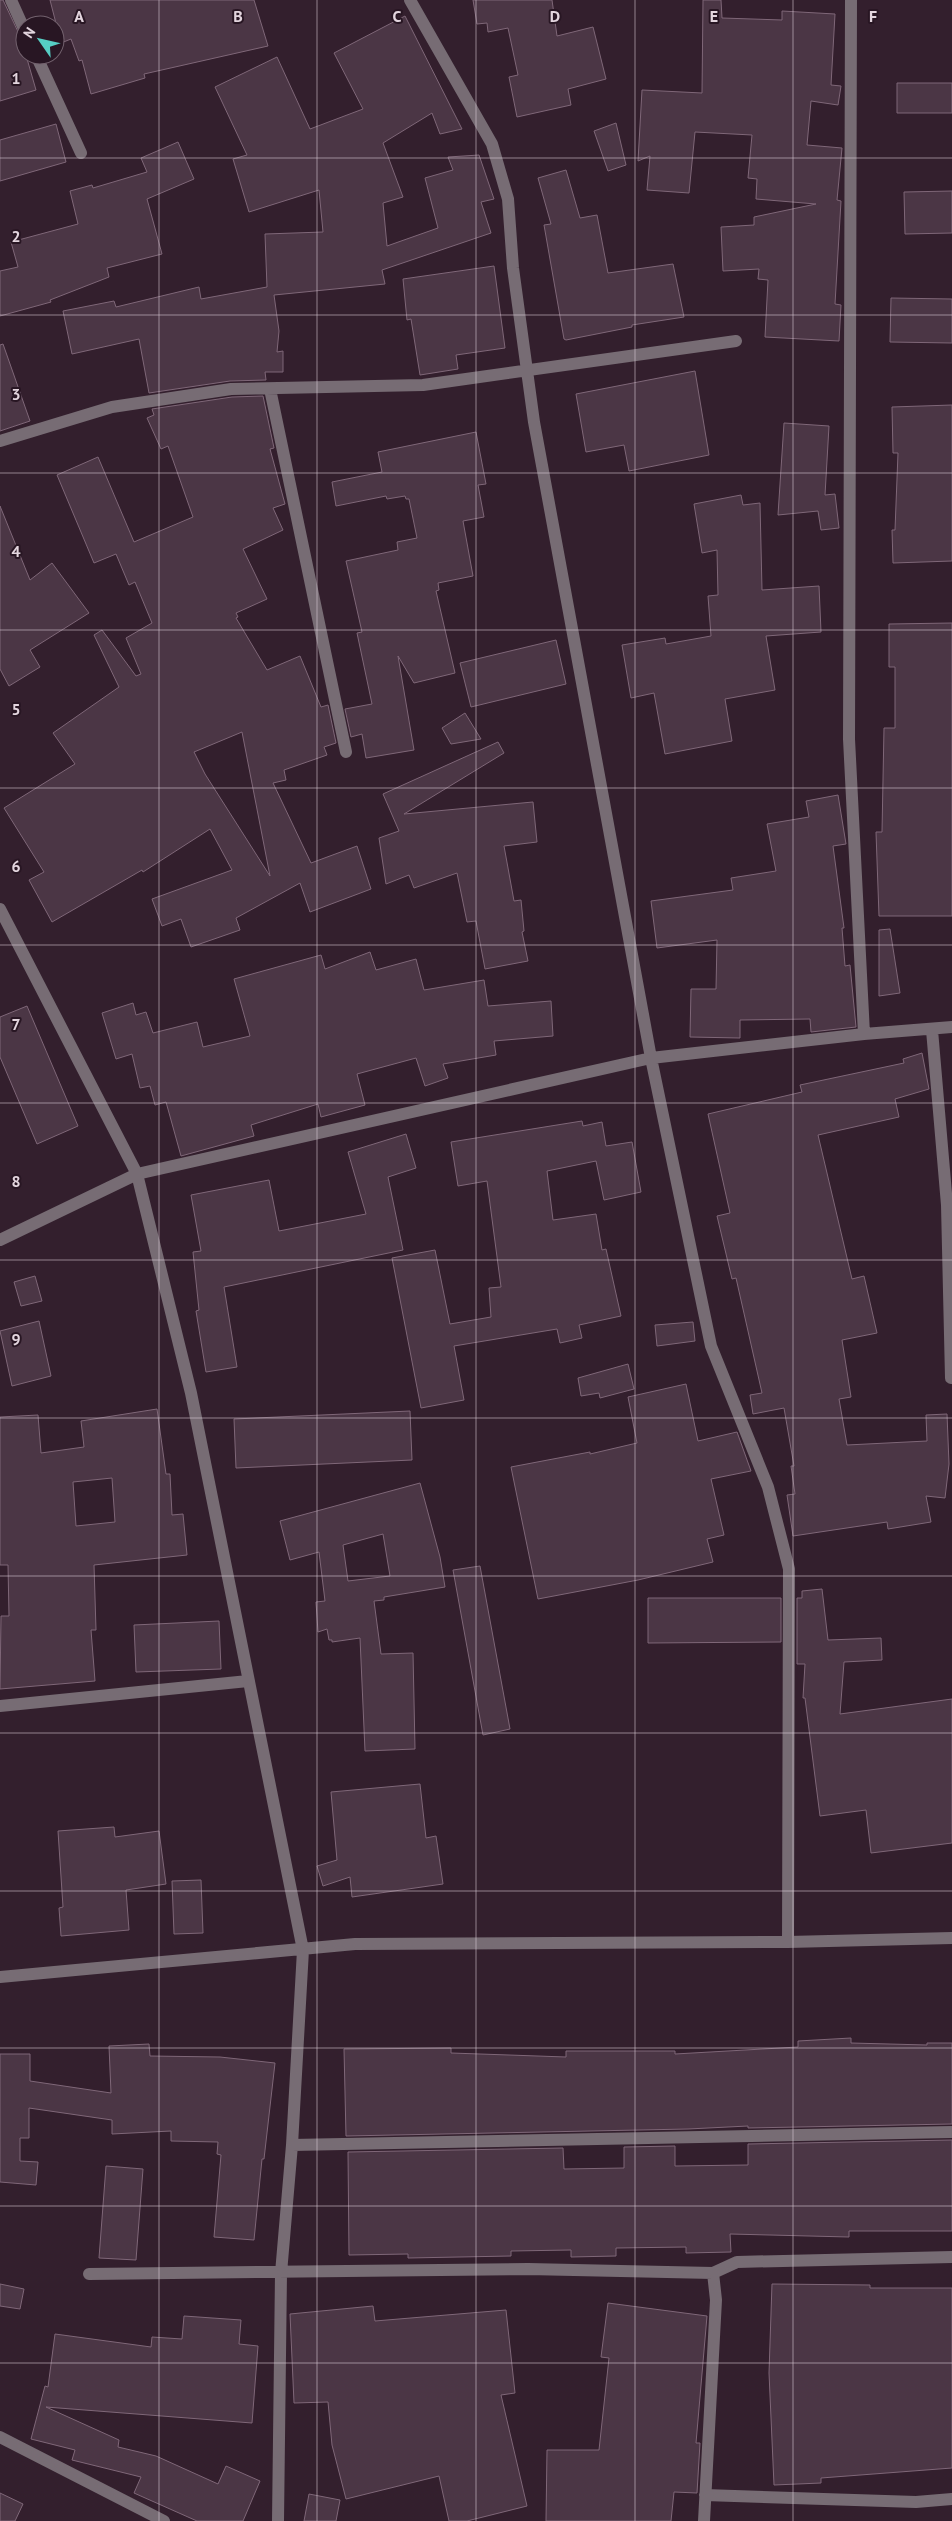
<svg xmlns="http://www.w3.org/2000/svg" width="952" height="2521" viewBox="0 0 952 2521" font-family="'PT Sans',sans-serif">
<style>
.building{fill:#4b3645;stroke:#7f6778;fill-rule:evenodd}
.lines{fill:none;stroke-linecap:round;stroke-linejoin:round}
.minor{stroke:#776c74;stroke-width:12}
.grid{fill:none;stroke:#e3d5de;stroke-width:1;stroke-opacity:0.55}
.grid-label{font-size:16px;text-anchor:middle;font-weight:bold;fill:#e3d5de;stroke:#281623;stroke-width:4;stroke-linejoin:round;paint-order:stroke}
</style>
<rect width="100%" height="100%" fill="#331f2d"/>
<!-- building -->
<path class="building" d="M 0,0 L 3,0 L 21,38 L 36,90 L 0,101 Z
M 50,0 L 254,0 L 268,46 L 144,74 L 145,78 L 91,94 L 82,60 L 79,61 L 71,39 L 61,43 Z
M 473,0 L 552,0 L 557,36 L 593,27 L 606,79 L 568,89 L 571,105 L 517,117 L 509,77 L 518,75 L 508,28 L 488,32 L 487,23 L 477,24 Z
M 703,0 L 721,0 L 722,18 L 782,20 L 782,11 L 835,14 L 831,85 L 841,86 L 838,105 L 811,101 L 807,145 L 842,148 L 837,200 L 841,201 L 835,304 L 841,305 L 839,341 L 765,337 L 768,280 L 758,279 L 759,269 L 723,271 L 721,227 L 754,225 L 754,217 L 816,204 L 756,199 L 757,179 L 748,178 L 752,135 L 695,132 L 689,193 L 647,190 L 650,156 L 638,161 L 642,90 L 702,93 Z
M 405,16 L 462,129 L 440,134 L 432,113 L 383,143 L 403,197 L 383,203 L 387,246 L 438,228 L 425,178 L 453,170 L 448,157 L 479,155 L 494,199 L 481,202 L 491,233 L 382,270 L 385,284 L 274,295 L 279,331 L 277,352 L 283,351 L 283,372 L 265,372 L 266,380 L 230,381 L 149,393 L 139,339 L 72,354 L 63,311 L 114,301 L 116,307 L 199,287 L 201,299 L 267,287 L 265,234 L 323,232 L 319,190 L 249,212 L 233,159 L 247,155 L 215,87 L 277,57 L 310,129 L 363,109 L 334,53 Z
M 897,83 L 952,83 L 952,113 L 897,113 Z
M 616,123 L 626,165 L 608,171 L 594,131 Z
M 56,124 L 66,162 L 0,181 L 0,140 Z
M 178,142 L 194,179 L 147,199 L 162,254 L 107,268 L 109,277 L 50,300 L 51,302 L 0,316 L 0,271 L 18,267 L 11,242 L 78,224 L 70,191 L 92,185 L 93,188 L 147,172 L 141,158 Z
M 566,170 L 580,218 L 597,215 L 608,273 L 673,264 L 684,317 L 632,325 L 632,327 L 566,340 L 564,339 L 544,225 L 551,224 L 538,178 Z
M 952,191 L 952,233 L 905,234 L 904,192 Z
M 494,266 L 505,348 L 456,355 L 458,369 L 420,375 L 411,319 L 407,320 L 403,279 Z
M 891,298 L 952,299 L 952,343 L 890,342 Z
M 3,344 L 30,421 L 0,431 L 0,345 Z
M 695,371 L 709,455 L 629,471 L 624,445 L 586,452 L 576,394 Z
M 263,396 L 274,448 L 270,449 L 285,504 L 273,508 L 283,530 L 243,549 L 267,599 L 236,613 L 238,617 L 236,618 L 267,670 L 300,656 L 321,707 L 328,705 L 336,743 L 324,747 L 327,755 L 284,770 L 286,780 L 273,783 L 311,863 L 357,846 L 371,889 L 310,912 L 300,883 L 236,918 L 240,930 L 191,947 L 181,919 L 162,926 L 152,899 L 232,870 L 210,829 L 143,872 L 142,870 L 52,922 L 29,880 L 44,872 L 4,808 L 75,764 L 53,733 L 119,687 L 94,635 L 102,630 L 136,676 L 141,674 L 126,638 L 152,623 L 135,582 L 129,585 L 116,554 L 94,563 L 57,475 L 98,457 L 134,542 L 193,517 L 168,446 L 161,449 L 147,418 L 154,415 L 152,409 L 232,397 ZM 242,732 L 270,876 L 205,774 L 194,752 Z
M 952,405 L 952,561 L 893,563 L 892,530 L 895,530 L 898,453 L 893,453 L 892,407 Z
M 784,423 L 829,426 L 825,495 L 835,494 L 839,528 L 821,530 L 818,511 L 778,515 Z
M 476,432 L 486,484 L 478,485 L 484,517 L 463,521 L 473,576 L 438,583 L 439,590 L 436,591 L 455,673 L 414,683 L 398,656 L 414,750 L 366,758 L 362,734 L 351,737 L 345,709 L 372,704 L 357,633 L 362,632 L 346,561 L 398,550 L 397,542 L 417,538 L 409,499 L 406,499 L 405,496 L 387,499 L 386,496 L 336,506 L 332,482 L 382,472 L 378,452 Z
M 741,495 L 743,505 L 760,503 L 762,590 L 819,586 L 821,632 L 766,636 L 775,690 L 725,699 L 732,741 L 665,754 L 654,693 L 631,698 L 622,645 L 665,638 L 666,644 L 711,636 L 708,596 L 718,595 L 717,550 L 702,553 L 694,504 Z
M 0,506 L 30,580 L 52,563 L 89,613 L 30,650 L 40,667 L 9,686 L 0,669 Z
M 952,623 L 952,916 L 879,916 L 876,832 L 882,832 L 884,728 L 895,728 L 895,667 L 889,667 L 889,624 Z
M 556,640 L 566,684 L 471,707 L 460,663 Z
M 465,713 L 481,739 L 451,744 L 442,728 Z
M 498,742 L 504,753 L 404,814 L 533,802 L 537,842 L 504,846 L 514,901 L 521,900 L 524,931 L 522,932 L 528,961 L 485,969 L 476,921 L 467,922 L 457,873 L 414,888 L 409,875 L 386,884 L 379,838 L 399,831 L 383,794 Z
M 838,795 L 846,844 L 833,846 L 844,928 L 842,928 L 845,966 L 850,965 L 856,1027 L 811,1032 L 810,1019 L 740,1020 L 740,1038 L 690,1037 L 691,989 L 716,989 L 717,940 L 657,948 L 651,901 L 733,890 L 731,878 L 776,871 L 767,824 L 809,817 L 806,801 Z
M 890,929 L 900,993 L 879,996 L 879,930 Z
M 370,952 L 376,970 L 416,959 L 424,990 L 484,980 L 488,1006 L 551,1001 L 553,1036 L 494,1041 L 496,1055 L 443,1064 L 448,1078 L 425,1086 L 416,1058 L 357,1074 L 365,1105 L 321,1117 L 318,1104 L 251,1125 L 254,1136 L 181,1156 L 166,1102 L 155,1105 L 150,1086 L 140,1088 L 132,1054 L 116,1059 L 102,1013 L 133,1003 L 136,1015 L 146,1012 L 153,1033 L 197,1022 L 203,1047 L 250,1036 L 234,979 L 321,955 L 325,969 Z
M 27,1006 L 78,1126 L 37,1144 L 0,1057 L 0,1017 Z
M 922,1053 L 929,1089 L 895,1099 L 899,1117 L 818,1135 L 852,1279 L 864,1276 L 877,1333 L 842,1340 L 851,1397 L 839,1399 L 847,1445 L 927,1441 L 926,1415 L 947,1414 L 949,1464 L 945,1498 L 926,1496 L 931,1522 L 888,1529 L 887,1522 L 793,1536 L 787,1495 L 795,1494 L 791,1466 L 794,1466 L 784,1408 L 753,1414 L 750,1395 L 762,1393 L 736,1278 L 732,1279 L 717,1216 L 730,1213 L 708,1114 L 802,1092 L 800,1085 L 904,1063 L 903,1059 Z
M 582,1121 L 583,1126 L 602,1122 L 606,1146 L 632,1142 L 641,1192 L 604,1200 L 596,1161 L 547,1171 L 553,1220 L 596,1214 L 602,1250 L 606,1249 L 621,1316 L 579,1325 L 582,1338 L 560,1343 L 557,1329 L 454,1346 L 464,1400 L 421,1408 L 392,1258 L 435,1250 L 450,1324 L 491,1317 L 489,1288 L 501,1287 L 487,1181 L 458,1186 L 451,1142 Z
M 406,1134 L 416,1168 L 388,1177 L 403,1250 L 224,1287 L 237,1367 L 206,1372 L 196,1311 L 199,1310 L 193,1252 L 201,1251 L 191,1195 L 269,1180 L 279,1231 L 366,1214 L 348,1152 Z
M 35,1276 L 42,1301 L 21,1306 L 14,1282 Z
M 39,1321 L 51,1376 L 12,1386 L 0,1331 Z
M 693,1322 L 695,1341 L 657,1346 L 655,1325 Z
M 628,1364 L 634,1389 L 600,1398 L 599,1393 L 581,1396 L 578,1378 Z
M 686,1384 L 698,1441 L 737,1432 L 751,1471 L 711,1479 L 724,1535 L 707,1539 L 713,1562 L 638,1580 L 538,1599 L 511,1467 L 590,1452 L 590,1454 L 637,1443 L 628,1397 Z
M 157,1409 L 166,1474 L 170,1474 L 172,1515 L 183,1514 L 187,1555 L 94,1565 L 96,1630 L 91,1630 L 95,1681 L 0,1689 L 1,1616 L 9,1616 L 8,1565 L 0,1565 L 0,1417 L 38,1415 L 41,1453 L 84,1447 L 81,1421 ZM 112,1478 L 115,1522 L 76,1526 L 73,1482 Z
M 410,1411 L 412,1460 L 236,1468 L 234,1419 Z
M 420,1483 L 440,1557 L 445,1587 L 384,1597 L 384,1600 L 374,1601 L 381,1654 L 413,1653 L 415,1749 L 365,1751 L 360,1638 L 332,1642 L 332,1640 L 329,1640 L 327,1629 L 318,1632 L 316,1602 L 325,1601 L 319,1552 L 290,1560 L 280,1521 ZM 383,1534 L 390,1576 L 348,1581 L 343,1545 Z
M 480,1566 L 510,1729 L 483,1735 L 453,1570 Z
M 822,1589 L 828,1640 L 881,1638 L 882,1660 L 844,1662 L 840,1714 L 952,1699 L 952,1843 L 871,1853 L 866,1810 L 820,1816 L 805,1698 L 803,1698 L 805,1664 L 797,1664 L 797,1598 L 802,1598 L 802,1591 Z
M 648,1598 L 781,1598 L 781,1642 L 648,1643 Z
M 219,1621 L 221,1669 L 136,1672 L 134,1625 Z
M 420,1784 L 426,1838 L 436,1836 L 443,1884 L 352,1897 L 350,1877 L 323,1886 L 317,1866 L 337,1860 L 331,1792 Z
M 114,1827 L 115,1837 L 159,1831 L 166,1884 L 126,1890 L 129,1930 L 61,1936 L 59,1908 L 63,1907 L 58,1831 Z
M 201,1880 L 203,1933 L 174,1934 L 172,1881 Z
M 851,2038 L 851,2043 L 927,2045 L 927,2043 L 952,2043 L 952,2124 L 748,2128 L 748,2126 L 688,2129 L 346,2136 L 344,2049 L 451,2048 L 451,2053 L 566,2057 L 566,2051 L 675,2051 L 675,2054 L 798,2047 L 798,2041 Z
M 149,2044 L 150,2056 L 220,2057 L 275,2063 L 264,2159 L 262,2159 L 254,2240 L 214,2237 L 221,2155 L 217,2154 L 218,2142 L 171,2141 L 171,2131 L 112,2134 L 112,2120 L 29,2108 L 29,2138 L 20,2138 L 20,2161 L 38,2162 L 36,2185 L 0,2182 L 0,2054 L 30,2054 L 30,2081 L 111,2093 L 109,2046 Z
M 952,2140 L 952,2231 L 849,2231 L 849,2237 L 730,2234 L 731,2252 L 686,2253 L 686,2247 L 616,2248 L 616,2256 L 571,2257 L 571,2250 L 511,2251 L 511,2256 L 408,2258 L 408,2254 L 349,2255 L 348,2152 L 563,2148 L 564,2169 L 624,2168 L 624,2147 L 675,2146 L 675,2166 L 748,2165 L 748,2144 Z
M 106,2166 L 143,2169 L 136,2260 L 99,2258 Z
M 0,2284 L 24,2289 L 20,2309 L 0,2306 Z
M 772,2284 L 870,2285 L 870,2288 L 952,2288 L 952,2468 L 821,2478 L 821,2483 L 774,2485 L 769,2373 Z
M 608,2303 L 707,2316 L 696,2443 L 700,2443 L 697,2493 L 674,2492 L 671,2521 L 546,2521 L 547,2450 L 599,2450 L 609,2358 L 601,2357 Z
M 373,2306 L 375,2321 L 506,2310 L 515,2393 L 501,2395 L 527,2506 L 467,2521 L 449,2521 L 439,2476 L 346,2499 L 332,2445 L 328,2402 L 294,2403 L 290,2314 Z
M 184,2316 L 241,2320 L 239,2344 L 258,2346 L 252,2423 L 46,2407 L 119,2440 L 118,2447 L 156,2456 L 218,2484 L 226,2466 L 260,2481 L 243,2521 L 197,2521 L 134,2493 L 141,2477 L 72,2460 L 75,2450 L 31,2439 L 45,2386 L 48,2387 L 55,2334 L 151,2347 L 152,2337 L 182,2339 Z
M 0,2493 L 23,2504 L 15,2521 L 0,2521 Z
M 309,2494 L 340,2500 L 336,2521 L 304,2521 Z"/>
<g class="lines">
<!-- minor -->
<path class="minor" d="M 11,0 L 25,31
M 410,0 L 492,144 L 508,199 L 513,268 L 534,422 L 651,1058 L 711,1346 L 768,1487 L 789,1569 L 788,1942
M 851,0 L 849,739 L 864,1034
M 36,55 L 81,153
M 270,389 L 346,752
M 0,441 L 112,407 L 231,389 L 423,385 L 736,341
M 0,909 L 137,1174 L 191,1393 L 303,1950 L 292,2145 L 281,2273 L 278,2521
M 932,1030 L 947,1205 L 951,1378
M 0,1240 L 137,1174 L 651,1058 L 864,1034 L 952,1027
M 0,1706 L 248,1681
M 0,1977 L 355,1944 L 788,1942 L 952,1938
M 292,2145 L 952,2132
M 89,2274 L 528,2269 L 713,2273 L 737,2262 L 952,2257
M 0,2437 L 164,2521
M 705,2495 L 916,2502 L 952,2499
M 704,2521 L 716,2300 L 713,2273"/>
</g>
<!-- grid -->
<path class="grid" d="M 159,0 L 159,2521M 317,0 L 317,2521M 476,0 L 476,2521M 635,0 L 635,2521M 793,0 L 793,2521M 0,158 L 952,158M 0,315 L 952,315M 0,473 L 952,473M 0,630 L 952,630M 0,788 L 952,788M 0,945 L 952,945M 0,1103 L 952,1103M 0,1260 L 952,1260M 0,1418 L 952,1418M 0,1576 L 952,1576M 0,1733 L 952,1733M 0,1891 L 952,1891M 0,2048 L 952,2048M 0,2206 L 952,2206M 0,2363 L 952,2363"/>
<g class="grid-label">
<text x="79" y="22">A</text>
<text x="238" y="22">B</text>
<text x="397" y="22">C</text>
<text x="555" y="22">D</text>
<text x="714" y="22">E</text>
<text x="873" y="22">F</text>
<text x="16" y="84">1</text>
<text x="16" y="242">2</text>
<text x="16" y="400">3</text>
<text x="16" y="557">4</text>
<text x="16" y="715">5</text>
<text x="16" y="872">6</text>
<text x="16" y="1030">7</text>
<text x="16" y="1187">8</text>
<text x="16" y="1345">9</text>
</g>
<!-- north arrow -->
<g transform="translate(40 40) rotate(304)"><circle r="24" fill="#281623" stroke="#73626e"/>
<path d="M0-4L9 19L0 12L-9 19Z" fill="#56cec4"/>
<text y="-8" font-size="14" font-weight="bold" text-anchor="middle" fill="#e3d5de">N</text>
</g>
</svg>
